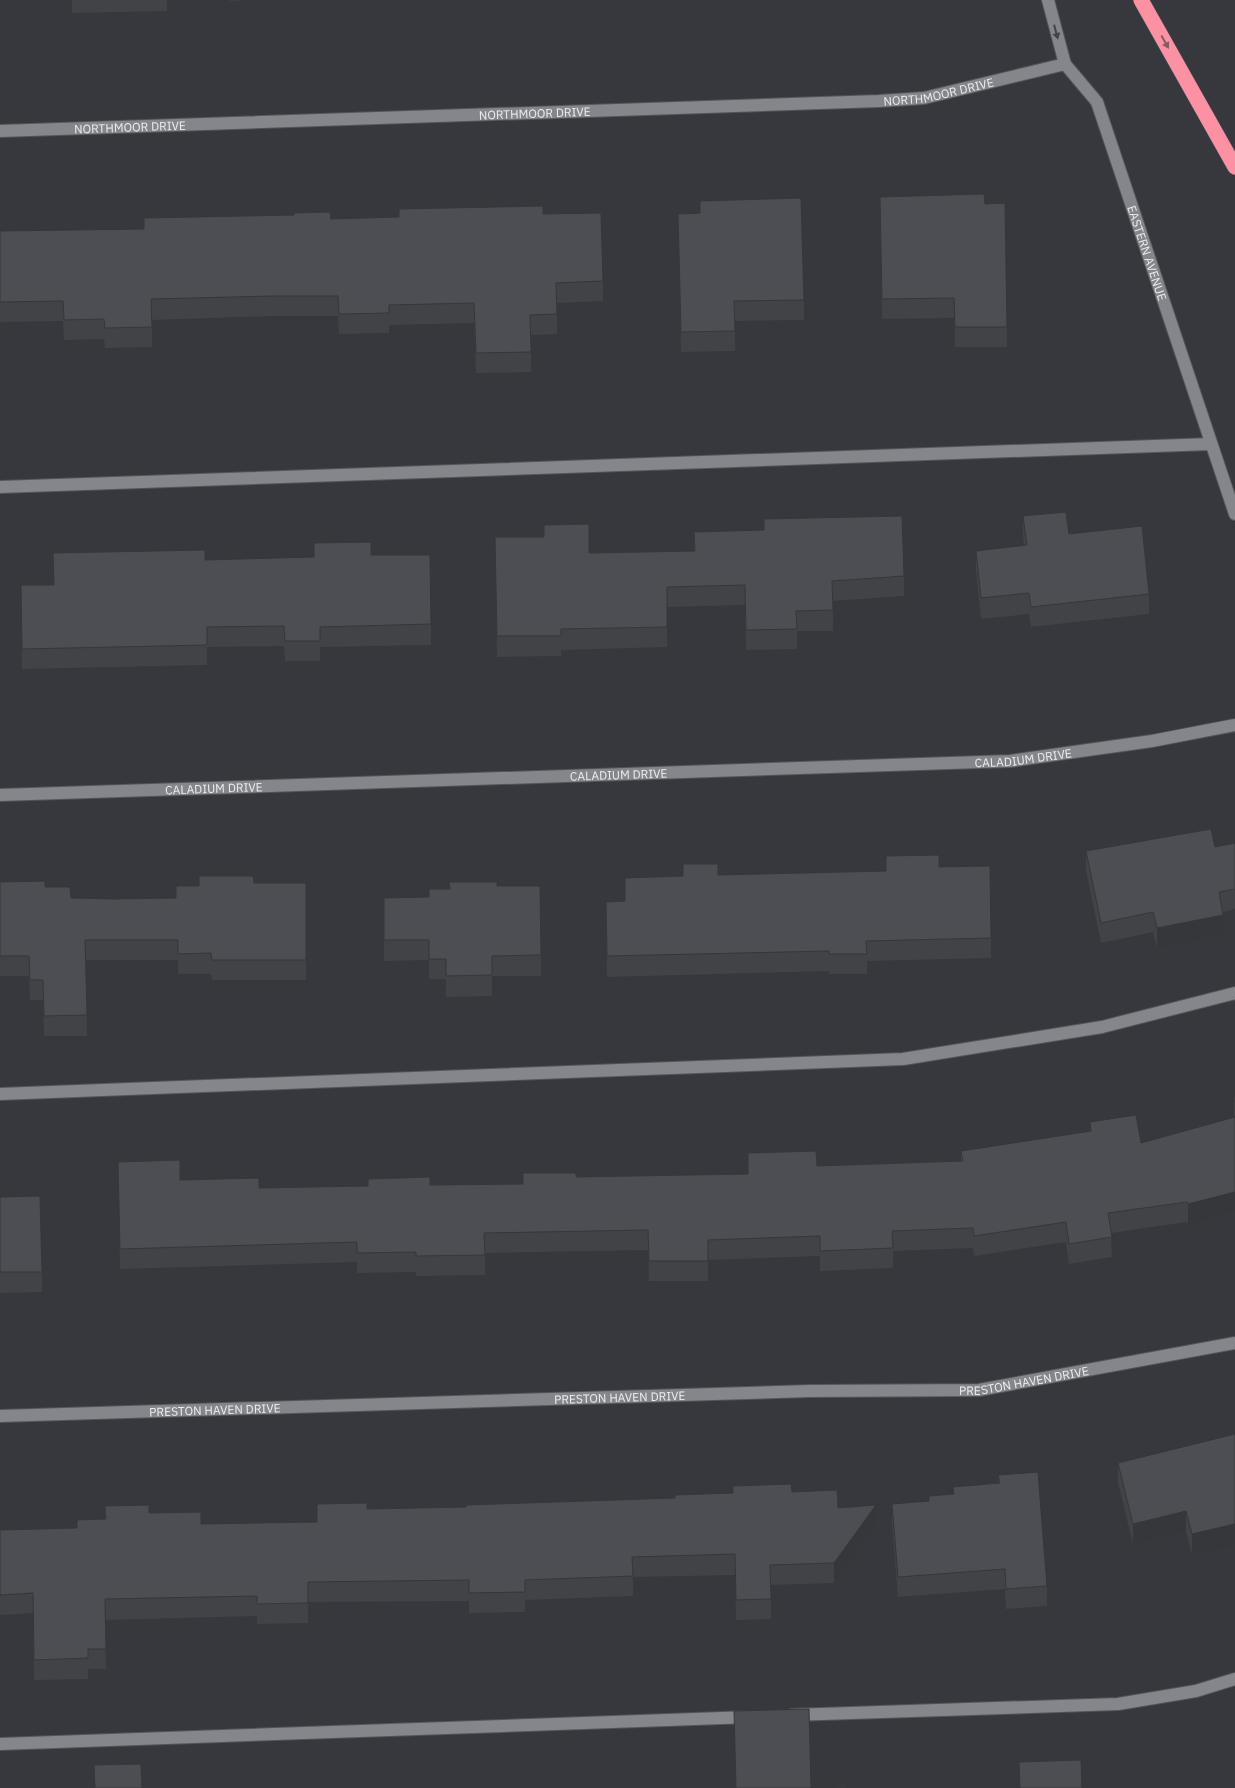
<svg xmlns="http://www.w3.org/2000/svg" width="1235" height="1788" viewBox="0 0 1235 1788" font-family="'IBM Plex Sans',sans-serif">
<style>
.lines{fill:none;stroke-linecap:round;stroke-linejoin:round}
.minor-casing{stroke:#535558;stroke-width:14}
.highway-casing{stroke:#535558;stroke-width:16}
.minor{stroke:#84868b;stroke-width:12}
.highway{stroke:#fc91a4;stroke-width:15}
.wall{fill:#414347}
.shaded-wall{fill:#35373a}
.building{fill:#4c4e53;stroke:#35373a}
.oneway{fill:#424449}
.oneway2{fill:#855c66}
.labels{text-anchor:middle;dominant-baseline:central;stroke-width:4;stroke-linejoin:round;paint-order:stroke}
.street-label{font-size:12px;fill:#ecedf0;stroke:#36383d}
</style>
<rect width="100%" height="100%" fill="#36383d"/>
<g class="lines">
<defs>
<g id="minor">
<path id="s1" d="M 1048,0 L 1065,64 L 1097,102 L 1235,514"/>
<path id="s2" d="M 0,131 L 879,101 L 924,98 L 1065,64"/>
<path d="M 0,487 L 1211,444"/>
<path id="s3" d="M 0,795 L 1010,761 L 1152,741 L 1235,725"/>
<path d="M 0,1094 L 903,1059 L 1102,1027 L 1235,993"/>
<path id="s4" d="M 0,1416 L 810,1391 L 979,1390 L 1235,1343"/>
<path d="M 792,1715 L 1118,1704 L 1196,1691 L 1235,1679"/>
<path d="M 0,1744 L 750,1717"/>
</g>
<path id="highway" d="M 1141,0 L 1235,167"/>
</defs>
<!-- minor casing -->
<use href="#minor" class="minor-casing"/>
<!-- highway casing -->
<use href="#highway" class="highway-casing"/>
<!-- minor -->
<use href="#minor" class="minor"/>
<!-- highway -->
<use href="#highway" class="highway"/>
</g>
<!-- wall -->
<path class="wall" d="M 72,0 L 167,0 L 167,11 L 72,13 Z
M 230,0 L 248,0 L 230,1 Z
M 700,201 L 804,300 L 804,320 L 735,321 L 735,351 L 681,352 L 678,214 L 700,213 Z
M 985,204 L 1007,327 L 1007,347 L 955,347 L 954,318 L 882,319 L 880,217 Z
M 543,214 L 603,281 L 603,301 L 557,303 L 557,334 L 531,335 L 531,372 L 476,373 L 474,323 L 389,325 L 389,333 L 339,334 L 338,316 L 274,316 L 152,320 L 152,347 L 105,348 L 104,339 L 64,340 L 63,321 L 0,322 L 0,231 L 144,229 L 331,219 Z
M 1023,516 L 1069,534 L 1149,594 L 1149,614 L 1031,627 L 1029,614 L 981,619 L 976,571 L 976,551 L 1024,546 L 1023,536 Z
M 544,525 L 589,553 L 694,551 L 694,532 L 904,576 L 904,596 L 833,601 L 833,631 L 797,631 L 797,649 L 746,650 L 745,605 L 667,607 L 667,647 L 561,650 L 561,656 L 497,657 L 495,537 L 544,537 Z
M 371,555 L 431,624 L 431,645 L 320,647 L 320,661 L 285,661 L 284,646 L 207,647 L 207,665 L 22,669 L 21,605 L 53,585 L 205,560 Z
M 1235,843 L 1235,909 L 1223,912 L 1223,935 L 1157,949 L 1153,932 L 1101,943 L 1086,871 L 1086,851 L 1215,847 Z
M 683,864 L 718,875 L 886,871 L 939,867 L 991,938 L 991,958 L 867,961 L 867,974 L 829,974 L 829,971 L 607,977 L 606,902 L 625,901 L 625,878 L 683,876 Z
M 0,882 L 45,887 L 71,898 L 114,899 L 176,898 L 176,886 L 199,886 L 254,883 L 306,883 L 306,980 L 212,980 L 211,974 L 178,974 L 178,960 L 86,960 L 87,1036 L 44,1036 L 43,1000 L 30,1000 L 29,976 L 0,976 Z
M 497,886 L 541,955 L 541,976 L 492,976 L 492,996 L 446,997 L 446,979 L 429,979 L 429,960 L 384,961 L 384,898 L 429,897 L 449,889 Z
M 1235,1097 L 1235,1212 L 1188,1225 L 1187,1222 L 1111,1233 L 1112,1257 L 1069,1264 L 1066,1242 L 974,1256 L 973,1248 L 893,1251 L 893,1268 L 820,1271 L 820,1256 L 708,1260 L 708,1281 L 649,1281 L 648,1250 L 485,1253 L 485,1275 L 416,1276 L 416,1272 L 357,1273 L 357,1262 L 120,1269 L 118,1162 L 180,1180 L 259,1188 L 430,1185 L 523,1184 L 576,1177 L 748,1174 L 748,1153 L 817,1166 L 961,1161 L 961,1151 L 1090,1132 L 1090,1122 L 1141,1143 L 1234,1117 L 1234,1098 Z
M 0,1197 L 42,1272 L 42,1292 L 0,1293 Z
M 1235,1434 L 1192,1554 L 1186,1532 L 1133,1544 L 1118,1483 L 1118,1463 Z
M 998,1475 L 1047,1586 L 1047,1606 L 1006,1609 L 1005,1589 L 898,1597 L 892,1524 L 892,1504 L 929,1501 L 953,1494 L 953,1487 L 998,1483 Z
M 792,1492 L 838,1508 L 876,1525 L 834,1583 L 771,1585 L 771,1619 L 736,1620 L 735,1575 L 633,1577 L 633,1596 L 525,1600 L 525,1612 L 469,1613 L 469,1601 L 308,1602 L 308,1623 L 257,1624 L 257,1616 L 105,1620 L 106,1669 L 88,1669 L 88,1679 L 34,1680 L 33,1613 L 0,1615 L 0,1530 L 77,1528 L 105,1519 L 105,1506 L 149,1513 L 201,1524 L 317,1522 L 367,1509 L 466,1507 Z"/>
<!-- shaded-wall -->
<path class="shaded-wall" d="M 1223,915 L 1223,935 L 1157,949 L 1157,928 Z
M 1235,1192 L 1235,1212 L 1188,1225 L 1188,1204 Z
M 876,1505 L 876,1525 L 834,1583 L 834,1563 Z
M 1186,1511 L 1186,1532 L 1133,1544 L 1133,1524 Z
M 1235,1524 L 1235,1544 L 1192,1554 L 1192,1534 Z"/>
<!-- building -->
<path class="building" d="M 984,194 L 985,204 L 1005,203 L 1007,327 L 955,327 L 954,298 L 882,299 L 880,197 Z
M 801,198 L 804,300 L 734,301 L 735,331 L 681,332 L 678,214 L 700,213 L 700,201 Z
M 543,206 L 543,214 L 601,213 L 603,281 L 556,283 L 557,314 L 530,315 L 531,352 L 476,353 L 474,303 L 389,305 L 389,313 L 339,314 L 338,296 L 274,296 L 151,299 L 152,327 L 105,328 L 104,319 L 64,320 L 63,301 L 0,302 L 0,231 L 144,229 L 144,218 L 294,215 L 294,213 L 330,212 L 331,219 L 399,217 L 399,209 Z
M 1066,512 L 1069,534 L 1142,526 L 1149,594 L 1031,607 L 1029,593 L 981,598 L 976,551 L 1027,545 L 1023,516 Z
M 902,516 L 904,576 L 832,581 L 833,610 L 796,611 L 797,629 L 746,630 L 745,585 L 667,587 L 667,627 L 561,629 L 561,636 L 497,636 L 495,537 L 544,537 L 544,525 L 589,524 L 589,553 L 695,551 L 694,532 L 764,530 L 764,519 Z
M 371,542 L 371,555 L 430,555 L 431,624 L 320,627 L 320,641 L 285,641 L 284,626 L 207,627 L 207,645 L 22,649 L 21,585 L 54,585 L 53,553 L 205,550 L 205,560 L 314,557 L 314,543 Z
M 1211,829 L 1215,847 L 1235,843 L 1235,889 L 1219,892 L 1223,915 L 1157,928 L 1153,912 L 1101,923 L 1086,851 Z
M 939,855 L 939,867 L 990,866 L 991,938 L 866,941 L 867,954 L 829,954 L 829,951 L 607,956 L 606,902 L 625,901 L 625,878 L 683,876 L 683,864 L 718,864 L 718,875 L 886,871 L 886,856 Z
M 199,876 L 253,876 L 254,883 L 306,883 L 306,960 L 212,960 L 211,953 L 178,954 L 178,940 L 85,940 L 87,1015 L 44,1016 L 43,980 L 30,980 L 29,956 L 0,956 L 0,882 L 45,881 L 45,887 L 70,887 L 71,898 L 114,899 L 176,898 L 176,886 L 199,886 Z
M 449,882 L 497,882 L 497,886 L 540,886 L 541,955 L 492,956 L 492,975 L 446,976 L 446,959 L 429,959 L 429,940 L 384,940 L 384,898 L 429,897 L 429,889 L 450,889 Z
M 1136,1115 L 1141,1143 L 1235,1117 L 1235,1192 L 1188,1204 L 1187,1202 L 1108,1213 L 1112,1237 L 1069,1244 L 1066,1222 L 974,1236 L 973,1228 L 892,1231 L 893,1248 L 820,1251 L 820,1236 L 708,1240 L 708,1261 L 649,1261 L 648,1230 L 484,1233 L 485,1255 L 416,1256 L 416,1252 L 357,1253 L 357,1242 L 120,1249 L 118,1162 L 180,1160 L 180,1180 L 259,1178 L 259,1188 L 368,1186 L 368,1179 L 430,1177 L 430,1185 L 523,1184 L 523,1173 L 576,1173 L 576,1177 L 748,1174 L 748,1153 L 816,1151 L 817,1166 L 963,1161 L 961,1151 L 1091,1131 L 1090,1122 Z
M 40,1196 L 42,1272 L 0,1272 L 0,1197 Z
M 1235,1434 L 1235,1524 L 1192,1534 L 1186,1511 L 1133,1524 L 1118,1463 Z
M 1038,1472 L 1047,1586 L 1006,1589 L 1005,1569 L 898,1577 L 892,1504 L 929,1501 L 929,1496 L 954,1494 L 953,1487 L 1000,1483 L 998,1475 Z
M 791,1484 L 792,1492 L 837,1490 L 838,1508 L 876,1505 L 834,1563 L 770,1565 L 771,1599 L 736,1600 L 735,1554 L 632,1557 L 633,1576 L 525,1580 L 525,1592 L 469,1593 L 469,1580 L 308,1582 L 308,1603 L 257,1604 L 257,1596 L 105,1599 L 106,1649 L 88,1649 L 88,1658 L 34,1660 L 33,1593 L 0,1595 L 0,1530 L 77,1528 L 77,1520 L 106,1519 L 105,1506 L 149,1505 L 149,1513 L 201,1512 L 201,1524 L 317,1522 L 317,1504 L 367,1503 L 367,1509 L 466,1507 L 466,1505 L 675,1498 L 675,1495 L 733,1493 L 733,1486 Z
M 809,1709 L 811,1788 L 846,1787 L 846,1788 L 736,1788 L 734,1711 Z
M 1081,1760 L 1082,1788 L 1020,1788 L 1019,1762 Z
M 141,1764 L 142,1788 L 95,1788 L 94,1765 Z"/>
<!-- one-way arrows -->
<defs><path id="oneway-solid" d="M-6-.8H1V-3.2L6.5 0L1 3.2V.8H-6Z" transform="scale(1.25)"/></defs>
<use class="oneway" href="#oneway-solid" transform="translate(1056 32) rotate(75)"/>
<use class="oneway2" href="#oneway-solid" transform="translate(1165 42) rotate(61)"/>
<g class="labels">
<!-- street labels -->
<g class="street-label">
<text stroke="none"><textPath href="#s2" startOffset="940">NORTHMOOR DRIVE</textPath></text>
<text stroke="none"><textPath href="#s2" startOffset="535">NORTHMOOR DRIVE</textPath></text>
<text stroke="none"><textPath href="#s2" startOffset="130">NORTHMOOR DRIVE</textPath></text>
<text stroke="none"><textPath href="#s1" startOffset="275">EASTERN AVENUE</textPath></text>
<text stroke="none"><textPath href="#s3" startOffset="1024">CALADIUM DRIVE</textPath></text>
<text stroke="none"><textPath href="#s3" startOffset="619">CALADIUM DRIVE</textPath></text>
<text stroke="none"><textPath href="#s3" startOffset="214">CALADIUM DRIVE</textPath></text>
<text stroke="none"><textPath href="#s4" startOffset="1025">PRESTON HAVEN DRIVE</textPath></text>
<text stroke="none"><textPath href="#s4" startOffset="620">PRESTON HAVEN DRIVE</textPath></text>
<text stroke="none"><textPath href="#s4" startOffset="215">PRESTON HAVEN DRIVE</textPath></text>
</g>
</g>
</svg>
